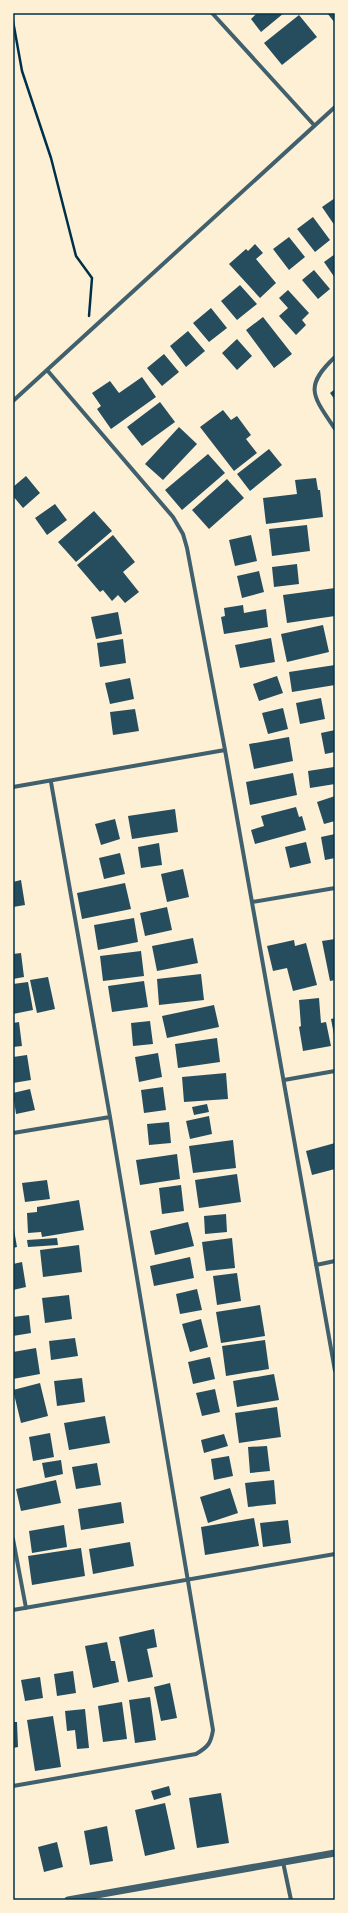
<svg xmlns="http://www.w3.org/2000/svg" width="348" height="1913" viewBox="0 0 348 1913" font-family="'Space Grotesk',sans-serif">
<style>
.building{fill:#264d5e}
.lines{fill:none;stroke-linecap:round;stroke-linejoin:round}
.path{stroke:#003049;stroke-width:2.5}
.minor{stroke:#3f606c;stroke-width:4}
.tertiary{stroke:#3f606c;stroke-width:7}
.neatline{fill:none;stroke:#003049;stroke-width:1.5}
</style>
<rect width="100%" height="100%" fill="#fdf0d5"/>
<!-- building -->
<path class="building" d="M 257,13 L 284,13 L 261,32 L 251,19 Z
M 327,13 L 335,13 L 335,23 Z
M 299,15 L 317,37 L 282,65 L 264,43 Z
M 335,198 L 335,226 L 322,207 Z
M 313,217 L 330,240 L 315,252 L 297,229 Z
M 289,237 L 305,257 L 289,270 L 273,249 Z
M 255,244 L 263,253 L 256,259 L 276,283 L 260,298 L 229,264 L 246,249 L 248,251 Z
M 335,254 L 335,278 L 324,262 Z
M 314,270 L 330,289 L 318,299 L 302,280 Z
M 240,285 L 257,304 L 237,320 L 221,301 Z
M 288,290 L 309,313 L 302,320 L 306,325 L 296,335 L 279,316 L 288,308 L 279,298 Z
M 211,308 L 227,328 L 209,342 L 193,323 Z
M 263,317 L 292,354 L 274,368 L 246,330 Z
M 188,331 L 205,351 L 186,367 L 170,346 Z
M 237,339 L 252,356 L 237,370 L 222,353 Z
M 164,354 L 179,372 L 162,386 L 147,368 Z
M 142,377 L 156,397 L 111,429 L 97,409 L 101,406 L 92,393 L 110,381 L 119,393 Z
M 335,389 L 335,400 L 330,393 Z
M 160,402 L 175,422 L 142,446 L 127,427 Z
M 223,410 L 231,420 L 237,416 L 251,435 L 246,439 L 257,453 L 234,471 L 200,427 Z
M 179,427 L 197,444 L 163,480 L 145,464 Z
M 269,449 L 282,465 L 250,491 L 237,474 Z
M 208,454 L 225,473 L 182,510 L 165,490 Z
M 26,476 L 40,493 L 23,508 L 13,496 L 13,487 Z
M 316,478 L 318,490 L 320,490 L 323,517 L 266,524 L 263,498 L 297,494 L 295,480 Z
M 227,479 L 244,498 L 209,529 L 192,510 Z
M 55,504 L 67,520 L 47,535 L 35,518 Z
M 94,511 L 112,531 L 76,562 L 58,542 Z
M 307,525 L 310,551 L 272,556 L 269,529 Z
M 113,535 L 135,562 L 123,572 L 139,592 L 125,603 L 118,595 L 112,601 L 103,590 L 100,592 L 77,565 Z
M 251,535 L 257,561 L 235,566 L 229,540 Z
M 297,564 L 299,584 L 274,587 L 272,567 Z
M 259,571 L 264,592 L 242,598 L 237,576 Z
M 335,588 L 335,616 L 287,623 L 283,595 Z
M 243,605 L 244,613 L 266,609 L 268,627 L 224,634 L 221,617 L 225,616 L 224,608 Z
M 118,612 L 122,634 L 96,639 L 91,617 Z
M 323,625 L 329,652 L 287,662 L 281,634 Z
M 271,638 L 275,662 L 240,668 L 235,645 Z
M 123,639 L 126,663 L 100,667 L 97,643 Z
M 335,665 L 335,685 L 292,692 L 289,672 Z
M 277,676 L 283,693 L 259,701 L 253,684 Z
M 130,678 L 134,699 L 110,704 L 105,683 Z
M 321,698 L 325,719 L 300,724 L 296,703 Z
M 283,708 L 288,729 L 268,734 L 262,713 Z
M 135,709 L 139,731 L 113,735 L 110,712 Z
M 335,730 L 335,752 L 325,754 L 321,733 Z
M 289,737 L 293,761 L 254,769 L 249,744 Z
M 334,767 L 335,784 L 310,788 L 308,771 Z
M 293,773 L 297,795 L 250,805 L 246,782 Z
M 335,796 L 335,821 L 324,824 L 317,802 Z
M 296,807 L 299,817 L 302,816 L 306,830 L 255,844 L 251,830 L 264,826 L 261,816 Z
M 175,809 L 178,832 L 132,839 L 128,816 Z
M 115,819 L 120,839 L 101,845 L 95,824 Z
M 335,834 L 335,858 L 325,860 L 321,837 Z
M 306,842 L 311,863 L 290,868 L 285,847 Z
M 159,843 L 162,865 L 141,868 L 138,847 Z
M 120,853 L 125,874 L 104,879 L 99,858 Z
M 183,869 L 189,897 L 167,902 L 161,874 Z
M 21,880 L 25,905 L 13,907 L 13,882 Z
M 125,883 L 131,909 L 82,919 L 77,893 Z
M 167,907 L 172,930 L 145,936 L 140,913 Z
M 134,918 L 138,942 L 98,950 L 94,925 Z
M 193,938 L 198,963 L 157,971 L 152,946 Z
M 335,939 L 335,980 L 330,981 L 322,941 Z
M 294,940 L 295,946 L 306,943 L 317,985 L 293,991 L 287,968 L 273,971 L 267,946 Z
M 141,951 L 144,976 L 103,981 L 100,956 Z
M 21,953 L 24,977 L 13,979 L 13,954 Z
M 201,974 L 204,1000 L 159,1005 L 157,979 Z
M 48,977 L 55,1009 L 37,1013 L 30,980 Z
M 144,981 L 148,1007 L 112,1012 L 108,986 Z
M 28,982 L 33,1010 L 13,1014 L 13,984 Z
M 319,998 L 321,1023 L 326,1022 L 331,1046 L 303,1051 L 299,1027 L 301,1026 L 299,1000 Z
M 214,1005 L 219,1027 L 167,1038 L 162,1016 Z
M 335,1018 L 335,1035 L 334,1035 L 331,1019 Z
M 150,1021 L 153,1044 L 133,1046 L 131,1023 Z
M 19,1022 L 22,1046 L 13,1047 L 13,1023 Z
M 217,1038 L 220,1062 L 178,1068 L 175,1044 Z
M 158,1053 L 162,1077 L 139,1082 L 135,1057 Z
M 27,1055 L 31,1080 L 13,1083 L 13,1057 Z
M 226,1073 L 228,1099 L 184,1102 L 182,1077 Z
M 163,1087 L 166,1110 L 144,1113 L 141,1090 Z
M 30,1089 L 35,1110 L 16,1114 L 13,1093 Z
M 207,1104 L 209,1112 L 194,1115 L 192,1107 Z
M 209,1116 L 212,1134 L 190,1139 L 186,1121 Z
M 169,1122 L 171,1143 L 149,1145 L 147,1124 Z
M 233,1140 L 236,1168 L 193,1173 L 189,1146 Z
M 335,1143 L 335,1169 L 312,1175 L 306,1151 Z
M 177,1154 L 180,1179 L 140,1185 L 136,1160 Z
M 237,1174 L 241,1202 L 199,1208 L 195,1180 Z
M 47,1180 L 50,1199 L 25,1202 L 22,1183 Z
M 181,1185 L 184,1211 L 162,1214 L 159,1188 Z
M 79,1200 L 84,1230 L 42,1237 L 41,1232 L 28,1233 L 27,1213 L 37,1212 L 37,1207 Z
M 226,1214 L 227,1232 L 205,1234 L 204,1216 Z
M 188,1222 L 194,1246 L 155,1255 L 150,1231 Z
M 13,1224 L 17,1247 L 13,1248 Z
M 57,1238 L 58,1245 L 28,1247 L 27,1240 Z
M 232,1238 L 235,1268 L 206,1271 L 202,1242 Z
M 79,1245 L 82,1272 L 43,1277 L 40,1250 Z
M 190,1257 L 194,1278 L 154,1286 L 150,1266 Z
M 22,1262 L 26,1287 L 13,1290 L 13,1264 Z
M 237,1273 L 241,1301 L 217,1305 L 213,1276 Z
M 197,1289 L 202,1310 L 180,1314 L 176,1294 Z
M 69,1295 L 72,1319 L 45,1323 L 42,1298 Z
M 260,1305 L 265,1336 L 221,1343 L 216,1312 Z
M 29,1315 L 31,1333 L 13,1336 L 13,1317 Z
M 201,1319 L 208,1347 L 190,1352 L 182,1324 Z
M 75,1338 L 78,1356 L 51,1360 L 49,1341 Z
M 265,1340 L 269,1369 L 226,1376 L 222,1346 Z
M 36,1348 L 40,1374 L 13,1379 L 13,1352 Z
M 210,1357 L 215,1379 L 193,1384 L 188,1362 Z
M 274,1374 L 279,1400 L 237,1407 L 233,1381 Z
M 82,1378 L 85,1402 L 57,1406 L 54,1381 Z
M 40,1383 L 48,1416 L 21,1423 L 13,1390 Z
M 215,1389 L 220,1412 L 202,1416 L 196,1393 Z
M 277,1407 L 281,1437 L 239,1443 L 235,1413 Z
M 105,1416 L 110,1443 L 69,1450 L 64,1423 Z
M 50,1433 L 54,1457 L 33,1461 L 29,1437 Z
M 224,1434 L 228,1446 L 204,1453 L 201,1440 Z
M 267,1446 L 270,1471 L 250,1473 L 248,1447 Z
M 229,1456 L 233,1476 L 214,1480 L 211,1459 Z
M 61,1460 L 63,1474 L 45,1478 L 42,1463 Z
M 97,1463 L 101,1485 L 76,1489 L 72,1467 Z
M 56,1480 L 61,1503 L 21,1511 L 16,1489 Z
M 274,1480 L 276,1504 L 248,1507 L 245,1483 Z
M 230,1488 L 238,1513 L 208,1523 L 200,1497 Z
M 121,1502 L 124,1523 L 81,1530 L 78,1509 Z
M 254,1518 L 259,1546 L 205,1555 L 201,1527 Z
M 288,1520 L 291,1543 L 263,1547 L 260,1523 Z
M 64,1525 L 67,1547 L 32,1553 L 29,1531 Z
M 130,1542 L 134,1566 L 93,1574 L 89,1549 Z
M 81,1548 L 85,1576 L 32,1585 L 28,1556 Z
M 154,1629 L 157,1647 L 147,1649 L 153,1677 L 128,1682 L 119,1637 Z
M 107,1642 L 111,1661 L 115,1661 L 119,1682 L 93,1688 L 85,1646 Z
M 73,1671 L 76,1693 L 57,1696 L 54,1674 Z
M 40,1677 L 43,1698 L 25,1701 L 21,1680 Z
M 170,1683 L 177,1718 L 161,1721 L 154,1687 Z
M 150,1697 L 156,1740 L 135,1743 L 129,1700 Z
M 122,1702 L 127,1739 L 103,1742 L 98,1706 Z
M 85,1709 L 89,1748 L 77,1749 L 75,1730 L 67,1731 L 65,1711 Z
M 53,1716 L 61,1767 L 35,1771 L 27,1720 Z
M 13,1722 L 17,1722 L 18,1747 L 13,1748 Z
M 169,1786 L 171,1795 L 154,1800 L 151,1791 Z
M 221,1793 L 229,1843 L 197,1848 L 189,1798 Z
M 165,1803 L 175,1849 L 145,1856 L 135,1810 Z
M 107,1826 L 113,1861 L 90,1865 L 84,1831 Z
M 57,1842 L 63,1867 L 44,1872 L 38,1847 Z"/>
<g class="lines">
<!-- path -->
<path class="path" d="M 13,21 L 22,71 L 51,158 L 76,256 L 92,278 L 89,316"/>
<!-- minor -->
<path class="minor" d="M 212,13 L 314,125
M 335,357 C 303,387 313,396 335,429
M 47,370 L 173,517 L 183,534 L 187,548 L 225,750 L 335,1371
M 13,401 L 335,107
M 13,787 L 225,750
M 252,902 L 335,888
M 284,1080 L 335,1071
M 13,1133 L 110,1117
M 316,1265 L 335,1261
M 13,1539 L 26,1608
M 13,1610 L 335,1554
M 13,1786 L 196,1754 C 208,1747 211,1743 213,1730 L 110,1117 L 51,782
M 283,1862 L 291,1900"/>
<!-- tertiary -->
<path class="tertiary" d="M 68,1900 L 335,1853"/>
</g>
<!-- border -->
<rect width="348" height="1913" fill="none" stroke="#fdf0d5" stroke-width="28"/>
<rect x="14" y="14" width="320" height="1885" class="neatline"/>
</svg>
